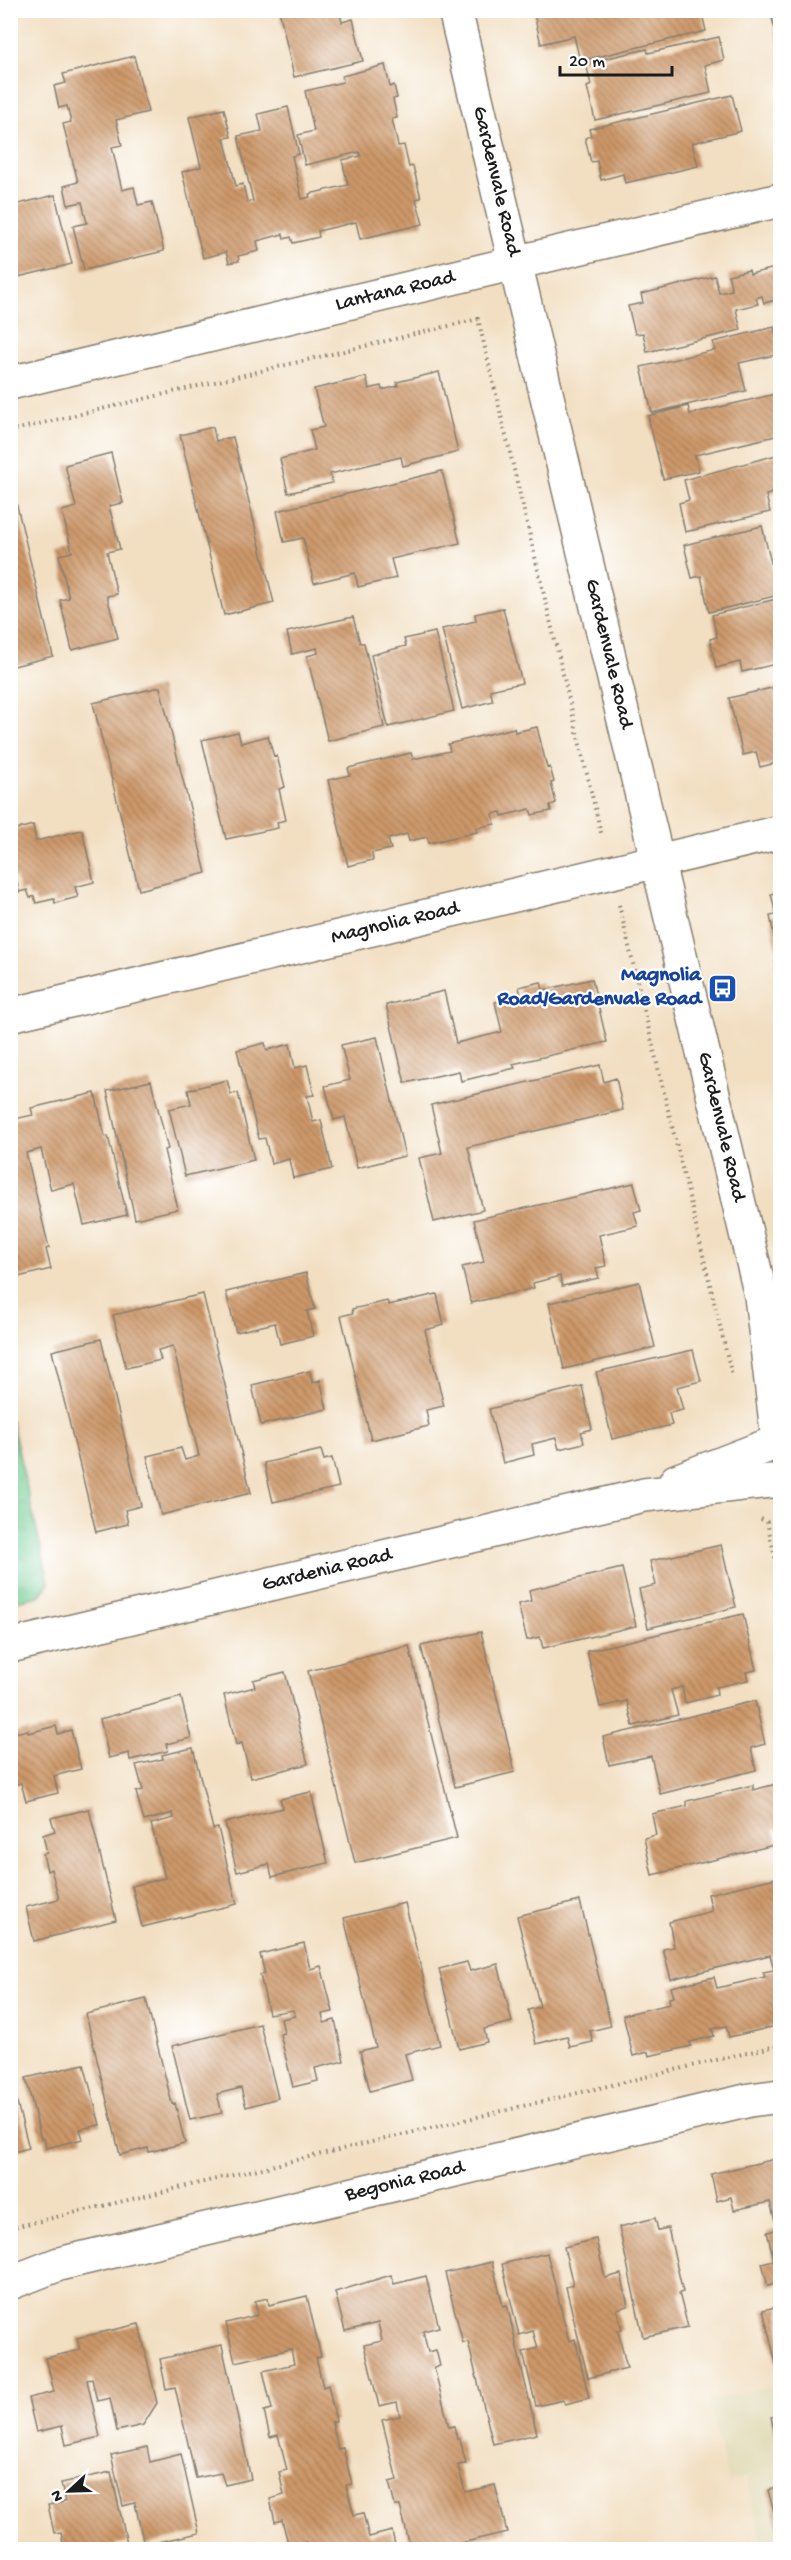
<svg xmlns="http://www.w3.org/2000/svg" width="791" height="2560" viewBox="0 0 791 2560" font-family="'Gochi Hand',sans-serif">
<style>
.built{fill:#e3dcba}
.park{fill:url(#park-crowns);stroke:#467458;stroke-width:1.5}
.building{fill:url(#building-back-hatch)}
.lines{fill:none;stroke-linecap:round;stroke-linejoin:round}
.minor-casing{stroke:#877e6f;stroke-width:36}
.path{stroke:#877e6f;stroke-width:4;stroke-dasharray:1.5 4.5;stroke-linecap:butt}
.minor{stroke:#fff;stroke-width:33}
.labels{text-anchor:middle;dominant-baseline:central;stroke-width:4.5;stroke-linejoin:round;paint-order:stroke}
.street-label{font-size:21px;fill:#1c1c1c;stroke:#fff}
.transit-label{font-size:21px;font-weight:bold;fill:#164399;stroke:#fff;text-anchor:end}
</style>
<defs>
<pattern id="park-crowns" width="20" height="18" patternUnits="userSpaceOnUse" patternTransform="scale(1.5)"><rect width="20" height="18" fill="#71cb93"/><path d="M2 6a3 3 0 1 1 6 0M12 15a3 3 0 1 1 6 0" fill="none" stroke="#61ae7e"/></pattern>
<pattern id="building-back-hatch" width="6" height="6" patternUnits="userSpaceOnUse" patternTransform="scale(1.5)"><rect width="6" height="6" fill="#cd9869"/><path d="M-1 5l2 2M0 0l6 6M5-1l2 2" fill="none" stroke="#a67b56"/></pattern>
</defs>
<rect width="100%" height="100%" fill="#fff"/>
<filter id="ink" filterUnits="userSpaceOnUse"><feTurbulence type="fractalNoise" baseFrequency=".0167" numOctaves="2"/><feDisplacementMap in="SourceGraphic" scale="12" xChannelSelector="R" yChannelSelector="G"/><feConvolveMatrix kernelMatrix="1 2 1 2 8 2 1 2 1" color-interpolation-filters="sRGB"/></filter>
<filter id="wash" filterUnits="userSpaceOnUse"><feTurbulence type="fractalNoise" baseFrequency=".008" numOctaves="4" result="noise"/><feDisplacementMap in="SourceGraphic" scale="24" xChannelSelector="R" yChannelSelector="G"/><feGaussianBlur stdDeviation="1.35" result="paint"/><feColorMatrix in="noise" values="0 0 0 0 0 0 0 0 0 0 0 0 0 0 0 0 0 1.4 0 .05"/><feComposite in="paint" operator="in"/></filter>
<g filter="url(#wash)">
<rect width="100%" height="100%" fill="#f2dfc2"/>
<!-- built -->
<path class="built" d="M 780,2384 L 780,2549 L 763,2549 L 746,2477 L 728,2481 L 709,2401 Z"/>
<!-- park -->
<path class="park" d="M 11,1420 L 49,1583 L 39,1596 L 11,1602 Z"/>
<g id="blocks">
<!-- building -->
<path class="building" d="M 279,10 L 339,10 L 342,22 L 353,19 L 363,61 L 294,77 Z
M 533,10 L 701,10 L 706,31 L 580,61 L 574,36 L 541,44 Z
M 770,10 L 780,10 L 780,49 Z
M 719,37 L 724,60 L 705,65 L 711,93 L 595,120 L 587,87 L 591,85 L 586,63 L 647,49 L 648,53 Z
M 134,56 L 148,112 L 116,120 L 122,145 L 112,147 L 122,190 L 134,187 L 138,205 L 152,202 L 164,251 L 84,270 L 73,226 L 87,223 L 82,202 L 68,205 L 64,186 L 78,182 L 63,124 L 71,122 L 67,106 L 59,108 L 54,86 L 66,83 L 63,74 Z
M 385,65 L 390,87 L 394,85 L 397,98 L 393,99 L 397,118 L 392,119 L 398,146 L 404,145 L 409,167 L 413,166 L 421,198 L 416,199 L 423,224 L 360,239 L 356,222 L 318,231 L 319,237 L 293,243 L 291,237 L 284,239 L 283,234 L 257,241 L 259,251 L 238,256 L 239,261 L 229,263 L 226,252 L 203,258 L 182,172 L 201,167 L 189,117 L 224,109 L 231,137 L 224,138 L 236,186 L 243,184 L 247,202 L 253,201 L 238,136 L 262,131 L 258,114 L 288,107 L 299,154 L 292,156 L 302,199 L 310,197 L 309,194 L 348,185 L 342,160 L 361,156 L 359,152 L 305,165 L 298,135 L 314,131 L 305,91 L 343,82 L 342,76 Z
M 732,95 L 741,131 L 692,143 L 698,166 L 625,183 L 623,174 L 601,180 L 597,161 L 591,162 L 585,138 L 591,136 L 589,129 Z
M 55,195 L 72,264 L 10,279 L 10,206 Z
M 780,267 L 780,299 L 764,303 L 762,296 L 756,298 L 758,304 L 736,309 L 741,330 L 647,352 L 643,333 L 635,334 L 628,306 L 643,303 L 641,294 L 715,276 L 719,293 L 732,290 L 728,275 L 749,270 L 750,274 Z
M 774,327 L 780,354 L 739,363 L 746,391 L 652,413 L 641,367 L 715,350 L 713,342 Z
M 439,372 L 458,452 L 403,466 L 401,457 L 330,474 L 332,483 L 288,493 L 280,459 L 315,450 L 310,430 L 324,427 L 314,389 L 366,377 L 369,389 L 381,386 L 382,390 L 398,386 L 397,382 Z
M 780,393 L 780,435 L 695,455 L 699,471 L 663,479 L 648,416 L 688,406 L 690,414 Z
M 213,427 L 216,441 L 233,437 L 274,603 L 224,615 L 180,435 Z
M 111,453 L 123,503 L 109,506 L 120,549 L 107,552 L 117,594 L 107,596 L 118,638 L 72,650 L 60,600 L 69,598 L 59,555 L 72,552 L 62,511 L 76,507 L 65,465 Z
M 780,454 L 780,491 L 766,495 L 770,512 L 685,532 L 679,503 L 689,500 L 684,480 Z
M 442,471 L 460,543 L 391,559 L 396,578 L 358,587 L 355,573 L 314,583 L 303,538 L 284,542 L 277,511 Z
M 10,489 L 13,489 L 53,656 L 10,667 Z
M 762,526 L 779,595 L 709,612 L 701,576 L 692,578 L 684,545 Z
M 780,598 L 780,663 L 742,672 L 740,662 L 716,668 L 710,639 L 717,637 L 712,615 Z
M 503,608 L 522,683 L 490,690 L 493,701 L 462,709 L 442,629 L 476,621 L 475,614 Z
M 353,617 L 360,643 L 364,643 L 384,727 L 328,741 L 307,656 L 318,653 L 317,648 L 292,654 L 287,632 Z
M 435,632 L 454,711 L 388,727 L 371,655 L 406,646 L 404,639 Z
M 780,686 L 780,762 L 760,767 L 756,752 L 743,755 L 729,698 Z
M 160,687 L 206,873 L 139,890 L 93,703 Z
M 537,727 L 547,768 L 550,767 L 554,782 L 551,783 L 556,803 L 550,805 L 551,811 L 532,815 L 530,809 L 502,816 L 501,812 L 493,814 L 495,824 L 476,828 L 477,832 L 429,843 L 427,837 L 409,841 L 407,834 L 388,839 L 391,849 L 372,853 L 373,860 L 348,866 L 328,780 L 350,775 L 348,768 L 411,753 L 413,759 L 450,751 L 448,744 L 514,728 L 515,732 Z
M 238,732 L 241,743 L 268,736 L 274,757 L 277,756 L 285,787 L 279,789 L 286,820 L 277,822 L 278,828 L 226,839 L 202,740 Z
M 33,825 L 36,841 L 82,830 L 94,882 L 75,887 L 78,897 L 55,903 L 54,899 L 36,903 L 34,896 L 30,898 L 27,890 L 19,892 L 16,877 L 12,878 L 10,870 L 10,831 Z
M 780,892 L 780,949 L 777,950 L 770,916 L 776,915 L 771,894 Z
M 780,960 L 780,982 L 775,961 Z
M 592,979 L 607,1042 L 513,1064 L 515,1068 L 461,1081 L 459,1071 L 405,1083 L 386,1005 L 444,991 L 456,1043 L 502,1032 L 495,1002 L 521,996 L 519,987 L 541,982 L 543,990 Z
M 377,1037 L 405,1156 L 357,1168 L 345,1117 L 334,1120 L 325,1086 L 350,1080 L 341,1045 Z
M 265,1043 L 267,1050 L 290,1044 L 295,1068 L 307,1065 L 314,1095 L 307,1096 L 313,1122 L 321,1120 L 332,1169 L 293,1178 L 289,1159 L 271,1164 L 265,1138 L 259,1139 L 237,1050 Z
M 600,1065 L 604,1082 L 616,1078 L 623,1110 L 468,1147 L 483,1210 L 434,1222 L 419,1158 L 442,1153 L 431,1105 Z
M 227,1080 L 231,1094 L 238,1093 L 254,1160 L 185,1176 L 169,1109 L 191,1104 L 188,1090 Z
M 151,1081 L 168,1149 L 164,1150 L 178,1209 L 135,1219 L 107,1091 Z
M 95,1093 L 105,1137 L 108,1136 L 127,1215 L 84,1225 L 74,1184 L 51,1190 L 41,1149 L 26,1153 L 49,1248 L 46,1249 L 51,1269 L 10,1279 L 10,1120 L 33,1115 L 31,1108 Z
M 634,1183 L 641,1210 L 634,1212 L 638,1226 L 599,1235 L 606,1266 L 596,1268 L 599,1278 L 562,1286 L 560,1276 L 533,1283 L 534,1288 L 471,1303 L 462,1267 L 484,1262 L 474,1220 Z
M 306,1273 L 315,1309 L 307,1311 L 313,1336 L 280,1344 L 275,1323 L 236,1332 L 226,1292 Z
M 639,1282 L 655,1347 L 564,1369 L 549,1303 Z
M 203,1294 L 251,1493 L 161,1515 L 147,1456 L 181,1448 L 185,1460 L 199,1456 L 173,1346 L 158,1350 L 161,1360 L 126,1368 L 113,1315 Z
M 437,1294 L 444,1325 L 425,1330 L 444,1406 L 426,1410 L 429,1426 L 371,1440 L 341,1316 L 353,1313 L 352,1309 L 387,1301 L 389,1305 Z
M 101,1339 L 141,1506 L 125,1510 L 128,1524 L 96,1532 L 52,1351 Z
M 693,1350 L 701,1381 L 677,1387 L 683,1410 L 669,1413 L 672,1425 L 612,1439 L 596,1372 Z
M 310,1371 L 312,1383 L 320,1380 L 327,1409 L 261,1425 L 252,1385 Z
M 582,1386 L 592,1429 L 581,1432 L 584,1443 L 559,1449 L 556,1438 L 532,1444 L 534,1455 L 503,1463 L 489,1409 Z
M 321,1450 L 324,1460 L 332,1458 L 339,1487 L 273,1502 L 264,1463 Z
M 721,1545 L 736,1607 L 648,1628 L 639,1589 L 656,1585 L 650,1561 Z
M 622,1568 L 636,1626 L 543,1648 L 540,1637 L 527,1640 L 518,1604 L 531,1601 L 529,1590 Z
M 743,1614 L 756,1670 L 746,1672 L 748,1680 L 716,1687 L 717,1695 L 685,1703 L 682,1687 L 671,1690 L 678,1715 L 633,1726 L 627,1701 L 600,1707 L 587,1651 Z
M 481,1632 L 515,1772 L 455,1787 L 421,1646 Z
M 409,1646 L 457,1838 L 355,1863 L 308,1671 Z
M 285,1672 L 308,1764 L 251,1778 L 242,1743 L 236,1745 L 224,1695 L 255,1687 L 253,1680 Z
M 181,1697 L 191,1738 L 166,1744 L 168,1751 L 130,1760 L 129,1753 L 109,1758 L 100,1719 Z
M 755,1701 L 765,1744 L 751,1748 L 756,1770 L 660,1794 L 651,1756 L 609,1765 L 603,1737 Z
M 56,1726 L 58,1734 L 71,1730 L 81,1769 L 54,1776 L 58,1793 L 26,1801 L 21,1783 L 10,1786 L 10,1734 L 28,1730 L 28,1733 Z
M 193,1748 L 213,1829 L 218,1828 L 237,1904 L 142,1927 L 132,1886 L 165,1878 L 151,1824 L 174,1818 L 173,1813 L 144,1821 L 136,1792 L 143,1790 L 136,1765 L 163,1759 L 162,1755 Z
M 780,1783 L 780,1827 L 774,1829 L 778,1844 L 652,1875 L 644,1838 L 656,1835 L 652,1814 L 687,1806 L 687,1801 L 753,1785 L 753,1790 Z
M 311,1792 L 328,1863 L 272,1877 L 269,1864 L 237,1872 L 225,1823 L 283,1808 L 280,1799 Z
M 89,1809 L 116,1920 L 34,1941 L 26,1907 L 59,1899 L 51,1869 L 47,1871 L 43,1854 L 47,1853 L 43,1835 L 55,1831 L 51,1818 Z
M 780,1877 L 780,2030 L 777,2031 L 776,2026 L 729,2037 L 726,2026 L 712,2029 L 714,2036 L 690,2042 L 691,2046 L 649,2056 L 648,2052 L 633,2056 L 623,2015 L 670,2004 L 669,1998 L 674,1997 L 671,1987 L 714,1977 L 717,1988 L 765,1977 L 763,1972 L 774,1970 L 770,1955 L 671,1979 L 663,1949 L 674,1947 L 669,1922 L 712,1911 L 708,1894 Z
M 580,1901 L 611,2026 L 590,2031 L 593,2042 L 570,2047 L 567,2036 L 536,2044 L 528,2010 L 540,2007 L 517,1916 Z
M 405,1903 L 440,2045 L 405,2054 L 412,2080 L 370,2091 L 360,2051 L 376,2047 L 344,1918 Z
M 304,1943 L 310,1969 L 321,1966 L 333,2012 L 322,2014 L 324,2023 L 335,2020 L 344,2061 L 315,2068 L 318,2081 L 293,2087 L 280,2034 L 284,2033 L 281,2019 L 295,2016 L 293,2010 L 269,2014 L 260,1975 L 265,1974 L 260,1954 Z
M 467,1962 L 470,1971 L 498,1964 L 512,2022 L 484,2029 L 487,2042 L 459,2049 L 439,1969 Z
M 146,1999 L 172,2104 L 175,2103 L 185,2143 L 149,2152 L 148,2148 L 120,2155 L 86,2014 Z
M 260,2024 L 278,2098 L 246,2107 L 241,2088 L 217,2094 L 222,2113 L 190,2120 L 172,2046 Z
M 84,2064 L 100,2125 L 80,2129 L 83,2139 L 46,2148 L 44,2138 L 41,2139 L 26,2078 Z
M 10,2077 L 29,2148 L 10,2153 Z
M 780,2158 L 780,2220 L 775,2221 L 770,2202 L 734,2210 L 731,2197 L 717,2201 L 711,2174 Z
M 655,2218 L 658,2230 L 668,2228 L 683,2292 L 679,2293 L 688,2327 L 643,2337 L 619,2227 Z
M 780,2229 L 780,2283 L 768,2286 L 762,2263 L 774,2260 L 767,2232 Z
M 596,2239 L 605,2278 L 621,2274 L 628,2306 L 617,2309 L 622,2330 L 618,2331 L 627,2368 L 588,2378 L 566,2287 L 573,2285 L 564,2247 Z
M 547,2253 L 569,2341 L 575,2339 L 589,2398 L 565,2404 L 564,2400 L 536,2406 L 523,2352 L 538,2348 L 533,2331 L 519,2335 L 502,2264 Z
M 492,2262 L 503,2306 L 507,2305 L 537,2434 L 493,2444 L 468,2342 L 463,2343 L 445,2273 Z
M 391,2275 L 394,2284 L 426,2276 L 439,2327 L 423,2331 L 428,2352 L 436,2350 L 440,2366 L 434,2367 L 449,2427 L 454,2426 L 457,2439 L 460,2439 L 466,2464 L 458,2465 L 465,2492 L 495,2485 L 507,2532 L 432,2550 L 411,2550 L 400,2506 L 395,2506 L 389,2482 L 397,2480 L 382,2420 L 400,2416 L 397,2402 L 379,2406 L 364,2345 L 382,2341 L 378,2323 L 345,2331 L 335,2292 Z
M 307,2296 L 321,2357 L 316,2358 L 323,2387 L 328,2385 L 336,2421 L 332,2422 L 338,2449 L 343,2448 L 352,2484 L 346,2485 L 354,2515 L 363,2513 L 369,2537 L 392,2531 L 396,2550 L 308,2550 L 306,2542 L 289,2547 L 282,2520 L 275,2522 L 270,2499 L 284,2495 L 279,2472 L 287,2470 L 278,2435 L 270,2437 L 264,2411 L 272,2409 L 263,2371 L 294,2364 L 291,2349 L 235,2362 L 226,2323 L 258,2315 L 255,2301 L 268,2298 L 269,2305 Z
M 780,2306 L 780,2371 L 778,2372 L 763,2310 Z
M 139,2324 L 157,2403 L 143,2425 L 117,2431 L 110,2398 L 97,2401 L 92,2379 L 87,2380 L 100,2437 L 66,2445 L 62,2426 L 36,2432 L 28,2398 L 54,2392 L 46,2358 L 80,2350 L 77,2338 Z
M 222,2345 L 251,2479 L 225,2485 L 221,2473 L 196,2478 L 175,2387 L 166,2389 L 160,2359 Z
M 780,2415 L 780,2437 L 776,2438 L 771,2417 Z
M 147,2447 L 150,2462 L 181,2454 L 199,2533 L 144,2545 L 135,2503 L 123,2506 L 111,2455 Z
M 111,2472 L 127,2543 L 99,2550 L 64,2550 L 61,2532 L 54,2533 L 48,2505 L 65,2502 L 61,2483 Z
M 780,2487 L 780,2535 L 768,2490 Z"/>
</g>
</g>
<g filter="url(#ink)">
<use href="#blocks" fill-opacity="0" stroke="#877e6f" stroke-width="1.5"/>
<g class="lines">
<defs>
<g id="minor">
<path id="s1" d="M 455,10 L 761,1296 L 777,1432"/>
<path id="s2" d="M 10,383 L 780,200"/>
<path id="s3" d="M 10,1015 L 780,832"/>
<path d="M 676,1481 L 767,1446"/>
<path id="s4" d="M 10,1646 L 644,1495 L 771,1481"/>
<path id="s5" d="M 10,2283 L 59,2264 L 750,2100 L 780,2096"/>
</g>
</defs>
<!-- minor casing -->
<use href="#minor" class="minor-casing"/>
<!-- path -->
<path class="path" d="M 10,431 L 478,319 L 602,837
M 619,905 L 732,1376
M 761,1519 L 767,1522 L 780,1579
M 10,2228 L 780,2045"/>
<!-- minor -->
<use href="#minor" class="minor"/>
</g>
</g>
<!-- icons -->
<defs>
<symbol id="bus-square" viewBox="-11 -11 22 22"><rect x="-9" y="-9" width="18" height="18" rx="4" fill="#1a4fb4" stroke="#fff"/><path d="M-5-6H5V4H4V6H2V4H-2V6H-4V4H-5ZM-3.5-4V0h7V-4ZM-3.5 1.2v1.5H-2V1.2ZM2 1.2v1.5H3.5V1.2Z" fill="#fff"/></symbol>
</defs>
<g fill-rule="evenodd">
<use href="#bus-square" x="706" y="972" width="33" height="33"/>
</g>
<g class="labels">
<!-- street labels -->
<g class="street-label">
<text stroke="none"><textPath href="#s1" startOffset="176">Gardenvale Road</textPath></text>
<text stroke="none"><textPath href="#s2" startOffset="396">Lantana Road</textPath></text>
<text stroke="none"><textPath href="#s1" startOffset="662">Gardenvale Road</textPath></text>
<text stroke="none"><textPath href="#s3" startOffset="396">Magnolia Road</textPath></text>
<text stroke="none"><textPath href="#s1" startOffset="1148">Gardenvale Road</textPath></text>
<text stroke="none"><textPath href="#s4" startOffset="326">Gardenia Road</textPath></text>
<text stroke="none"><textPath href="#s5" startOffset="408">Begonia Road</textPath></text>
</g>
<!-- transit labels -->
<g class="transit-label">
<text x="701" y="976">Magnolia<tspan x="701" dy="24">Road/Gardenvale Road</tspan></text>
</g>
</g>
<!-- margin -->
<rect width="791" height="2560" fill="none" stroke="#fff" stroke-width="36"/>
<!-- north arrow -->
<g transform="translate(69 2491) rotate(248)" stroke="#ffffff" stroke-width="4.5" paint-order="stroke">
<path d="M0-4.5L10 22L0 15L-10 22Z" fill="#1c1c1c"/>
<text y="-9" font-size="16" font-weight="bold" text-anchor="middle" fill="#1c1c1c">N</text>
</g>
<!-- scale -->
<path d="M560 66v9h112v-9" fill="none" stroke="#1c1c1c" stroke-width="3"/>
<text x="569" y="66" font-size="18" fill="#1c1c1c" stroke="#ffffff" stroke-width="4.5" paint-order="stroke">20 m</text>
</svg>
